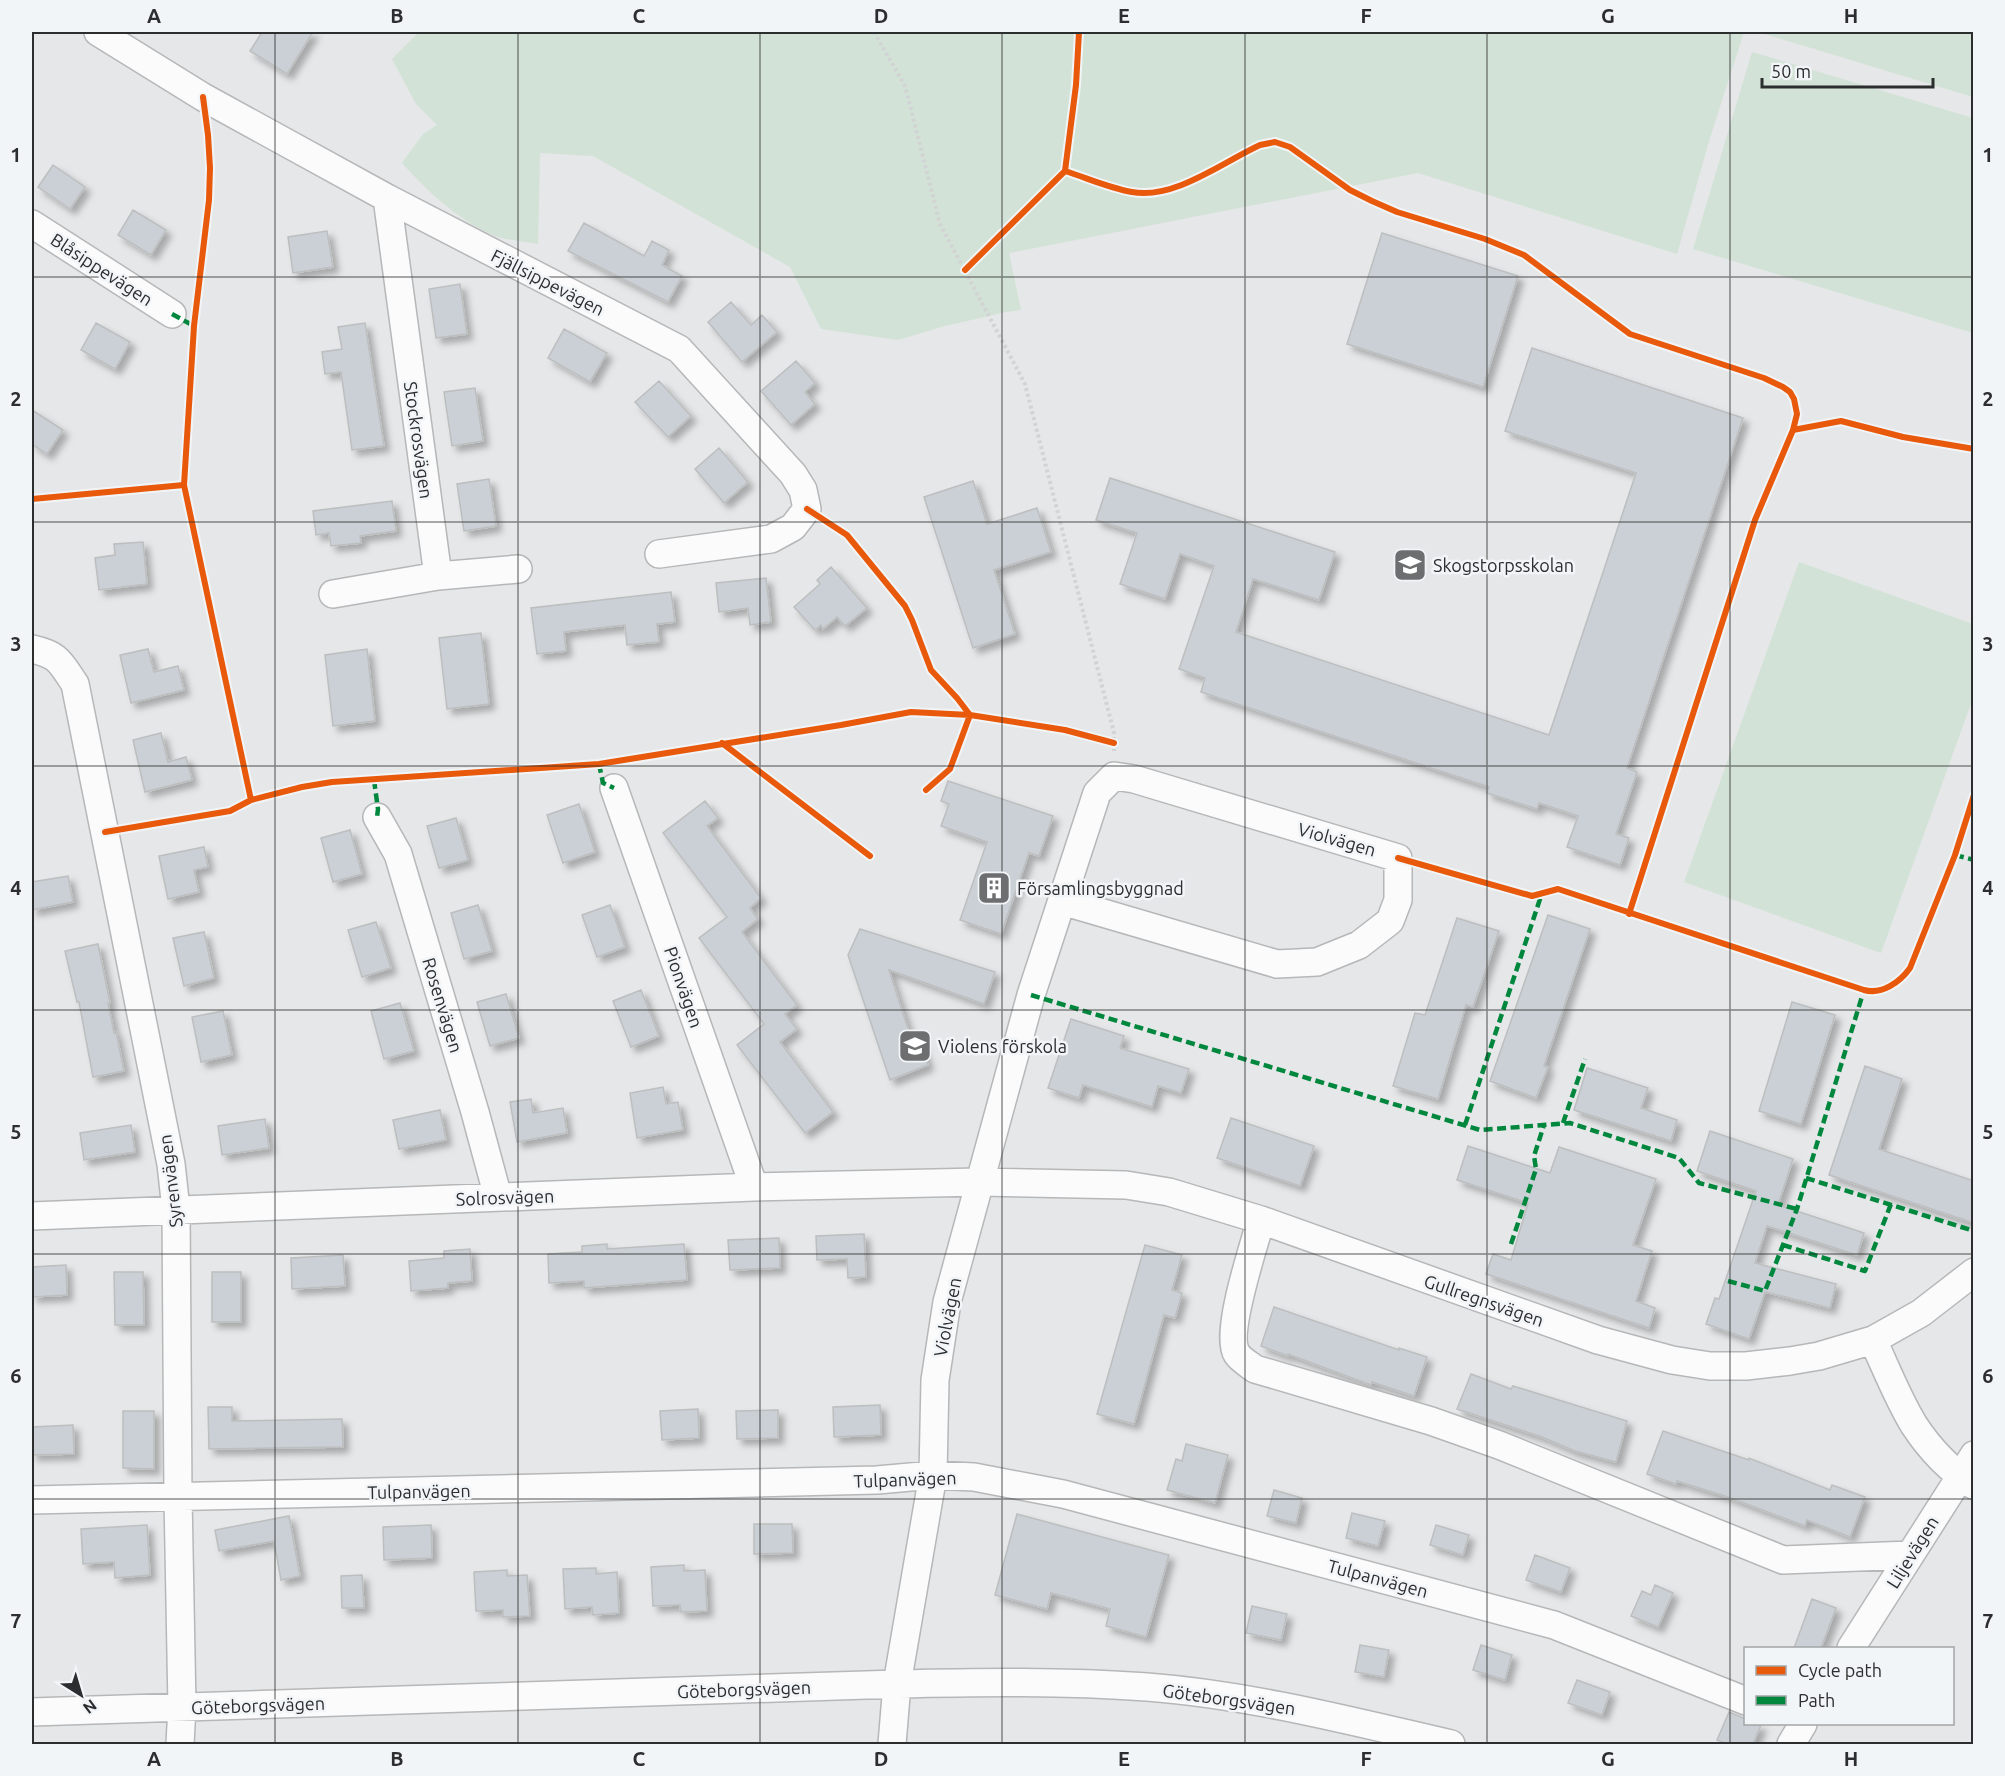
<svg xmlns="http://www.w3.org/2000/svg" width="2005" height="1776" viewBox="0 0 2005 1776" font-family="Ubuntu,sans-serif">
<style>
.green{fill:#d2e2d6}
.building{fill:#cad0d5;stroke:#bdbebf;stroke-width:1.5;filter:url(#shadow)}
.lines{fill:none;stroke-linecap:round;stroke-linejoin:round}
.minor-casing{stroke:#b6b7b8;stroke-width:30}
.path{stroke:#d2d3d4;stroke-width:4;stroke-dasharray:3 3;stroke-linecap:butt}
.minor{stroke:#fbfbfc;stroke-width:27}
.quiet{stroke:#00873e;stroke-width:4.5;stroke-dasharray:9 4.5;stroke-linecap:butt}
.cycleway-casing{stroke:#f2f5f7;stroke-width:10}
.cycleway{stroke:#e8590c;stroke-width:6}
.grid{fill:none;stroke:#2c2d2e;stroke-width:1.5;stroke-opacity:0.55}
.labels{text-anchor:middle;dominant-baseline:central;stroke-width:5;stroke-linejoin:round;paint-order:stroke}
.street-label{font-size:18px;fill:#2c2d2e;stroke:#f2f5f7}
.poi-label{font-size:18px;fill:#2c2d2e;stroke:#f2f5f7;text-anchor:start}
.neatline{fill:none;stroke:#2c2d2e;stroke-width:2}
.grid-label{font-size:20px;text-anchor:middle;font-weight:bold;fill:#2c2d2e}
</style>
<defs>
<filter id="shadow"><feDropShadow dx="5.5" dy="5.5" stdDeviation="3" flood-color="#0004"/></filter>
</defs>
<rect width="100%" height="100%" fill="#e6e7e8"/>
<!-- green -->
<path class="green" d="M 419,32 L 1744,32 L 1710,138 L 1677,254 L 1418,173 L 1009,253 L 1021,310 L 1006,312 L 945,326 L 898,340 L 821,329 L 790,267 L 593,156 L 540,153 L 538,244 C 522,241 502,240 488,233 C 455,217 426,190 402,163 L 423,134 L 437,125 L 416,104 L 392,59 Z
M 1758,32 L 1973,32 L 1973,97 Z
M 1752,52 L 1973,118 L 1973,333 L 1693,249 Z
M 1799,562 L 1973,624 L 1973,698 L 1881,953 L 1684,882 Z"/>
<!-- building -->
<path class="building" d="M 262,32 L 313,32 L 287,74 L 250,51 Z
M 53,165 L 85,187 L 70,209 L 38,187 Z
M 133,210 L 166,230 L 151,255 L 118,235 Z
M 584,223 L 644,256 L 652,241 L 669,250 L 662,265 L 682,276 L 668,302 L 568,251 Z
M 327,231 L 333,267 L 293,273 L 288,237 Z
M 1382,233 L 1518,276 L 1483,387 L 1347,344 Z
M 460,284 L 467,334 L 436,338 L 429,289 Z
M 731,302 L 751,325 L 762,315 L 777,332 L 742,362 L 708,322 Z
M 96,323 L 130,342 L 115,369 L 81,350 Z
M 365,323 L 384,446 L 352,450 L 341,372 L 325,374 L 322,352 L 342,349 L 338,327 Z
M 564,329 L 607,353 L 590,382 L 548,358 Z
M 1532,348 L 1743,418 L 1627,768 L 1637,772 L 1616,834 L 1629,838 L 1620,865 L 1567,847 L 1578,816 L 1539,803 L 1537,809 L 1487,793 L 1489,787 L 1201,692 L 1205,678 L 1179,669 L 1214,566 L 1180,554 L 1165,599 L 1120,584 L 1137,533 L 1096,520 L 1110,478 L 1335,552 L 1319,600 L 1253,579 L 1236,632 L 1549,735 L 1636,473 L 1505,431 Z
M 796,361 L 815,383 L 805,392 L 815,404 L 791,425 L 761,391 Z
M 659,381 L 691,416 L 668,437 L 635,402 Z
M 475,388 L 483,441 L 452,446 L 444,392 Z
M 32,410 L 63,430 L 47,454 L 32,444 Z
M 719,448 L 748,482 L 724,503 L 695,469 Z
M 489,479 L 496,526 L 464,531 L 457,484 Z
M 973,481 L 987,524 L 1037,508 L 1051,552 L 994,570 L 1015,634 L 973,648 L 924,497 Z
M 392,501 L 396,531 L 360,536 L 361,543 L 331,546 L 329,533 L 316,535 L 313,511 Z
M 143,542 L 147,584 L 99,590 L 95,558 L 115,555 L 114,544 Z
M 831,567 L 867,608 L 845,626 L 837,617 L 823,629 L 821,625 L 815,630 L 794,607 L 820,584 L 817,580 Z
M 766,578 L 771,622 L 750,625 L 748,608 L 719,612 L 716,583 Z
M 671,592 L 675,622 L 657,624 L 659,642 L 627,645 L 625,625 L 564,632 L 566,651 L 537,654 L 531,608 Z
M 481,633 L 489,704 L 447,709 L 439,638 Z
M 148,649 L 154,672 L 178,666 L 184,690 L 131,703 L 120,655 Z
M 367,649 L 375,721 L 333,726 L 325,655 Z
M 161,733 L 168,762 L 186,757 L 192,780 L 145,792 L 133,740 Z
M 948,781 L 1053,816 L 1039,856 L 1029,853 L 1001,934 L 960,920 L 987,842 L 941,826 L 949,804 L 941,801 Z
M 705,801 L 718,818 L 707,826 L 761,898 L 750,908 L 758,919 L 742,932 L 797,1005 L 785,1014 L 797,1029 L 780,1042 L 833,1112 L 805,1133 L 737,1045 L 764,1024 L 699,938 L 727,917 L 663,833 Z
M 579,804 L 595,852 L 563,863 L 547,815 Z
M 456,818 L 468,860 L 439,868 L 427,826 Z
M 350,830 L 362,874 L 333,882 L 321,838 Z
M 204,847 L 208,867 L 194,870 L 199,892 L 168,899 L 159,856 Z
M 68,876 L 73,902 L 32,910 L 32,882 Z
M 478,905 L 492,951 L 464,959 L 451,913 Z
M 610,905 L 625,947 L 597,957 L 582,915 Z
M 1548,915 L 1590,929 L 1544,1066 L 1548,1067 L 1536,1098 L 1490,1081 Z
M 1457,918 L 1499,931 L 1473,1007 L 1466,1005 L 1438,1099 L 1393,1086 L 1415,1013 L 1425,1015 Z
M 376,922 L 391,968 L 362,977 L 348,930 Z
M 860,929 L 995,972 L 984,1004 L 889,970 L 912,1041 L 919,1038 L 928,1065 L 890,1080 L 848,955 Z
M 204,932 L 214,978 L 184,986 L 173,938 Z
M 98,944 L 110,1003 L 108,1003 L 114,1033 L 116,1032 L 124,1071 L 93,1077 L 79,1002 L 77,1002 L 65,951 Z
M 641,990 L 659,1036 L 631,1047 L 613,1001 Z
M 506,994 L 519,1038 L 490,1046 L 477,1002 Z
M 1792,1002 L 1835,1015 L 1801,1124 L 1759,1111 Z
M 400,1003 L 414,1051 L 384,1059 L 371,1011 Z
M 223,1011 L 232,1055 L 201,1062 L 192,1017 Z
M 1071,1019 L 1124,1036 L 1120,1048 L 1189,1069 L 1181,1093 L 1158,1086 L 1152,1107 L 1083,1085 L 1079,1098 L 1048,1088 Z
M 1865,1066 L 1902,1079 L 1879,1149 L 1974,1181 L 1974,1223 L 1829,1175 Z
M 1587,1068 L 1648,1088 L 1641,1108 L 1677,1120 L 1671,1141 L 1574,1110 Z
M 663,1087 L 666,1104 L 678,1102 L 683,1130 L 637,1138 L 630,1093 Z
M 531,1099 L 533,1113 L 563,1108 L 567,1133 L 517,1142 L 510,1102 Z
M 440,1110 L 446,1140 L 399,1149 L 393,1120 Z
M 1231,1118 L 1314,1146 L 1300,1186 L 1217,1158 Z
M 265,1119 L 269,1148 L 222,1155 L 218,1126 Z
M 131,1125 L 135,1152 L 84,1160 L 80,1133 Z
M 1710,1131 L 1793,1159 L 1778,1205 L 1864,1233 L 1857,1255 L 1767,1226 L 1755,1263 L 1836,1284 L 1830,1308 L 1765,1292 L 1749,1339 L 1706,1324 L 1715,1298 L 1719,1299 L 1756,1191 L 1697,1171 Z
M 1468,1146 L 1550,1173 L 1559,1147 L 1656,1179 L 1633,1245 L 1652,1251 L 1636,1301 L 1655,1308 L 1649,1328 L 1486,1274 L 1493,1254 L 1511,1260 L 1528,1203 L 1457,1180 Z
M 864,1234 L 866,1277 L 848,1278 L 847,1259 L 817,1260 L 816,1236 Z
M 779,1238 L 780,1268 L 730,1270 L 728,1240 Z
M 607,1244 L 607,1249 L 684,1244 L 687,1280 L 584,1288 L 584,1281 L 549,1283 L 548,1254 L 582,1252 L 582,1246 Z
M 1145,1245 L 1182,1255 L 1172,1290 L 1182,1293 L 1175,1318 L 1164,1315 L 1134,1424 L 1097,1414 Z
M 470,1249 L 472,1281 L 448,1283 L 448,1288 L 411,1291 L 409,1261 L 444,1258 L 444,1251 Z
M 343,1255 L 345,1286 L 292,1289 L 291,1258 Z
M 66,1265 L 67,1295 L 32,1297 L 32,1267 Z
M 114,1272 L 143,1272 L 144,1325 L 115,1325 Z
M 212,1272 L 241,1272 L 241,1322 L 212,1322 Z
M 1274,1307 L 1399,1350 L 1399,1348 L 1427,1357 L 1414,1396 L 1372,1382 L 1371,1385 L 1288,1354 L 1288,1356 L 1261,1346 Z
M 1471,1374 L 1511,1389 L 1513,1386 L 1627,1421 L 1616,1462 L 1575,1451 L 1542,1437 L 1457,1409 Z
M 880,1405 L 881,1435 L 834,1437 L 833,1407 Z
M 208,1407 L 232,1407 L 232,1421 L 342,1419 L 343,1447 L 209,1449 Z
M 698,1409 L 699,1438 L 662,1440 L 660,1411 Z
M 778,1410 L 778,1438 L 737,1439 L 736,1411 Z
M 123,1411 L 154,1411 L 154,1469 L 123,1468 Z
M 73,1425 L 74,1454 L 32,1455 L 32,1427 Z
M 1663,1431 L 1749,1460 L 1749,1458 L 1830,1490 L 1832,1485 L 1865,1497 L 1850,1537 L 1807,1520 L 1805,1526 L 1728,1497 L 1677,1481 L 1676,1484 L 1647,1474 Z
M 1186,1444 L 1228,1455 L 1215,1503 L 1167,1490 L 1176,1459 L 1182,1461 Z
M 1274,1490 L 1302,1498 L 1296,1523 L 1267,1516 Z
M 1352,1513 L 1385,1521 L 1378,1546 L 1346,1538 Z
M 1017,1514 L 1169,1555 L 1146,1637 L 1106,1626 L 1110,1609 L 1051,1593 L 1047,1609 L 995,1595 Z
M 289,1516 L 300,1576 L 281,1580 L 274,1541 L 219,1551 L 215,1530 Z
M 754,1524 L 792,1524 L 793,1553 L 754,1554 Z
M 147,1525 L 150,1575 L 115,1578 L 114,1562 L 83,1564 L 81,1529 Z
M 431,1525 L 432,1558 L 384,1560 L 383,1527 Z
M 1436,1525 L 1469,1535 L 1463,1555 L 1430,1545 Z
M 1535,1555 L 1570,1568 L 1561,1592 L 1526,1580 Z
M 684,1565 L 684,1571 L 705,1570 L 707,1611 L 681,1612 L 680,1605 L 653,1606 L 651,1567 Z
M 596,1568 L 596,1574 L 617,1572 L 619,1613 L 593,1615 L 592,1607 L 565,1609 L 563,1569 Z
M 507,1570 L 507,1576 L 527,1575 L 530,1616 L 503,1617 L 503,1610 L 476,1611 L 474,1572 Z
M 362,1575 L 364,1608 L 342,1608 L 341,1576 Z
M 1655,1585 L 1673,1593 L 1658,1627 L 1631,1616 L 1642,1591 L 1651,1595 Z
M 1812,1599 L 1836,1608 L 1821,1648 L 1794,1648 Z
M 1252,1606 L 1287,1614 L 1281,1640 L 1246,1633 Z
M 1360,1645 L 1389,1650 L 1384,1677 L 1355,1672 Z
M 1481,1645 L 1512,1655 L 1505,1680 L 1473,1670 Z
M 1577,1680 L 1610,1692 L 1602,1715 L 1568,1703 Z
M 1729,1712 L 1746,1719 L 1746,1724 L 1761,1725 L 1753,1744 L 1728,1744 L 1717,1740 Z"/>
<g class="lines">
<defs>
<path id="minor" d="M 98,32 L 203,97 L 387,198 L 679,349 L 793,474 L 803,490 L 807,509 L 793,527 L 771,539 L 659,554
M 387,198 L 438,576
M 32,224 L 172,314
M 333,594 L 438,576 L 518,569
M 32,649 C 59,655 60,662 75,684 L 171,1164 L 176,1209 L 178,1497 L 182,1707 L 180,1744
M 614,788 L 754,1187
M 377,817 L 398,854 L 475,1112 L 498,1197
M 32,1216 L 754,1187 L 979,1182 L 1126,1185 L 1169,1192 L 1261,1220 L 1598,1340 L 1672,1360 L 1710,1366 L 1746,1366 L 1790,1361 L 1819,1356 L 1873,1340 L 1921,1313 L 1974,1272
M 1261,1220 C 1254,1245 1224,1334 1237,1354 C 1241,1360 1250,1365 1255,1369 L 1431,1421 L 1499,1445 L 1783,1560 L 1910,1555
M 1873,1340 C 1886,1368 1898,1399 1914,1425 C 1929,1448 1950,1470 1973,1485
M 32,1500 L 877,1480 L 933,1475 L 974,1477 L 1063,1494 L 1554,1625 L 1746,1701
M 1851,1648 L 1974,1455
M 32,1712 L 897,1684 C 981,1682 1064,1681 1147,1687 C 1251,1695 1351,1721 1451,1744
M 892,1744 L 897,1684 L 933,1475 L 935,1380 L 947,1302 L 1031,995 L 1097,793 L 1114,776 L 1134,779 L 1398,858 L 1398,900 L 1390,921 L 1359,945 L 1317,962 L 1277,964 L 1062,901
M 1791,1744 L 1803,1724"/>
</defs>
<!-- minor casing -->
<use href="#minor" class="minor-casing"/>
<!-- path -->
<path class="path" d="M 874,32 L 905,86 L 940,224 L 1025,384 L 1114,733 L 1114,751"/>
<!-- minor -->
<use href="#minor" class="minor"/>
<!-- quiet -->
<path class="quiet" d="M 172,314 L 194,326
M 599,764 L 603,783 L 614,788
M 374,780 L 378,809 L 377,817
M 1955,855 L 1974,860
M 1031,995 L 1480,1130 L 1570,1123 L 1679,1158 L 1699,1183 L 1797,1209
M 1563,1123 L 1585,1059
M 1465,1125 L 1542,893
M 1806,1178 L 1974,1231
M 1511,1244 L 1536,1169 L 1534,1156 L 1544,1125
M 1783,1245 L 1865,1271 L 1891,1204
M 1728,1281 L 1765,1291 L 1797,1209 L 1864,990"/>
<defs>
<path id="cycleway" d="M 203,97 L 208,135 L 210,168 L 209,200 L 194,326 L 184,485 L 251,800
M 1065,171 C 1087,178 1109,188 1132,192 C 1174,200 1223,162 1260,145 L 1275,142 L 1290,147 L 1350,190 L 1372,201 L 1397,212 L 1485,239 L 1524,255 L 1630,334 L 1764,378 L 1783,387 L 1790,392 L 1794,399 L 1797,414 L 1793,430 L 1755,520 L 1629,914
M 965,270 L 1065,171 L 1076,85 L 1079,32
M 1793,430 L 1841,421 L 1903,437 L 1974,449
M 32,499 L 184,485
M 807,509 L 847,535 L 905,606 L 912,620 L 931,670 L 957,698 L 970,715 L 950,769 L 926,790
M 722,743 L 870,856
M 105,832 L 230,811 L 251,800 L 302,787 L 332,782 L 599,764 L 841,725 L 911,712 L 970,715 L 1065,730 L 1114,743
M 1398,858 L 1532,896 L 1558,889 L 1864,990 C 1882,995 1900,982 1910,968 L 1955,855 L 1974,795"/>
</defs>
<!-- cycleway casing -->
<use href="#cycleway" class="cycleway-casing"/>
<!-- cycleway -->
<use href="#cycleway" class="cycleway"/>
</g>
<!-- grid -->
<path class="grid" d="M 275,32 L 275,1744M 518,32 L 518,1744M 760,32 L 760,1744M 1002,32 L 1002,1744M 1245,32 L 1245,1744M 1487,32 L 1487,1744M 1730,32 L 1730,1744M 32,277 L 1974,277M 32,522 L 1974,522M 32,766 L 1974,766M 32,1010 L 1974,1010M 32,1254 L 1974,1254M 32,1499 L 1974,1499"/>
<!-- icons -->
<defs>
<symbol id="school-square" viewBox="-11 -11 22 22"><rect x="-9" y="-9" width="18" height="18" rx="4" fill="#6d6e6f" stroke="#f2f5f7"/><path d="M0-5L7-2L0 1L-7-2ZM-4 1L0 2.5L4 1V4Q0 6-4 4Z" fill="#fff"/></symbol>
<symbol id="building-square" viewBox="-11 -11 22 22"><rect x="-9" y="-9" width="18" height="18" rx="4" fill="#6d6e6f" stroke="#f2f5f7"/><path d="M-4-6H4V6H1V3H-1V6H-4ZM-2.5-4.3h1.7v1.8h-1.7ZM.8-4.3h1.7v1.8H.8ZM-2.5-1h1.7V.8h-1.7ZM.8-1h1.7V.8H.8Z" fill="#fff"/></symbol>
</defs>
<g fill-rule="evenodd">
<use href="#school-square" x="1391" y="546" width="38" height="38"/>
<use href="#building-square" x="975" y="869" width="38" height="38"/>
<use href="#school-square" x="896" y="1027" width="38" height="38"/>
</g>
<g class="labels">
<!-- street labels -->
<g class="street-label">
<text transform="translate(102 269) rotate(33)">Blåsippevägen</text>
<text transform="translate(548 282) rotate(27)">Fjällsippevägen</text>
<text transform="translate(419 440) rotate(82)">Stockrosvägen</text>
<text transform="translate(1337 839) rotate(16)">Violvägen</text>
<text transform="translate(684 987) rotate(71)">Pionvägen</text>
<text transform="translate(443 1005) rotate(73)">Rosenvägen</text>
<text transform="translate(170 1181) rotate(-97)">Syrenvägen</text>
<text transform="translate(505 1197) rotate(-2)">Solrosvägen</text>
<text transform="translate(1484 1300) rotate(19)">Gullregnsvägen</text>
<text transform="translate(947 1317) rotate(-79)">Violvägen</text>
<text transform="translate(905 1479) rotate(-2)">Tulpanvägen</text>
<text transform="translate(419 1491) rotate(-1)">Tulpanvägen</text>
<text transform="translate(1912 1552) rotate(-58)">Liljevägen</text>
<text transform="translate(1378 1578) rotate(15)">Tulpanvägen</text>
<text transform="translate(744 1689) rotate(-2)">Göteborgsvägen</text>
<text transform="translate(1229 1699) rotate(8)">Göteborgsvägen</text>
<text transform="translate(258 1705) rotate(-2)">Göteborgsvägen</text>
</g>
<!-- poi labels -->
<g class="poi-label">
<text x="1433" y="565">Skogstorpsskolan</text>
<text x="1017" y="888">Församlingsbyggnad</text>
<text x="938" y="1046">Violens förskola</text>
</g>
</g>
<!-- border -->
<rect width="2005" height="1776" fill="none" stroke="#f2f5f7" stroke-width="66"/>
<!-- legend -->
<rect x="1744" y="1647" width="210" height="78" fill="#f2f5f7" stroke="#a3a5a7" stroke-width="1.5"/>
<rect x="1756" y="1666" width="30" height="9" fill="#e8590c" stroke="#a3a5a7" stroke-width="1.5"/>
<text x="1798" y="1677" font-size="18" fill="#2c2d2e">Cycle path</text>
<rect x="1756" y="1696" width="30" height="9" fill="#00873e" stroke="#a3a5a7" stroke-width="1.5"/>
<text x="1798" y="1707" font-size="18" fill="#2c2d2e">Path</text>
<!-- north arrow -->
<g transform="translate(81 1695) rotate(143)" stroke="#f2f5f7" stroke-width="4.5" paint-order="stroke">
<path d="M0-4.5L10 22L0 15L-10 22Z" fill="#2c2d2e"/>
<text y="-9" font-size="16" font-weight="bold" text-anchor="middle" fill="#2c2d2e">N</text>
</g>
<!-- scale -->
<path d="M1762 78v9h171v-9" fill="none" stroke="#2c2d2e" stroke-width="3"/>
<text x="1771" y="78" font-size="18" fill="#2c2d2e" stroke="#f2f5f7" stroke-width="4.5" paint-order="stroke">50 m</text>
<rect x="33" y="33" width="1939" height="1710" class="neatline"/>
<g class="grid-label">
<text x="154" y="23">A</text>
<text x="397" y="23">B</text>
<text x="639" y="23">C</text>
<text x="881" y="23">D</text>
<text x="1124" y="23">E</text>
<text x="1366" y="23">F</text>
<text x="1608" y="23">G</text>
<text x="1851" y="23">H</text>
<text x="16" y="162">1</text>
<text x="1988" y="162">1</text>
<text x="16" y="406">2</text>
<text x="1988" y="406">2</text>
<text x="16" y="651">3</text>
<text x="1988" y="651">3</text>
<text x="16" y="895">4</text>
<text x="1988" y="895">4</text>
<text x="16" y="1139">5</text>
<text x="1988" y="1139">5</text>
<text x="16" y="1383">6</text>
<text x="1988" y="1383">6</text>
<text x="16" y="1628">7</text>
<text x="1988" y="1628">7</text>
<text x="154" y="1766">A</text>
<text x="397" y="1766">B</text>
<text x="639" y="1766">C</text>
<text x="881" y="1766">D</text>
<text x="1124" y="1766">E</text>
<text x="1366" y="1766">F</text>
<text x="1608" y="1766">G</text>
<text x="1851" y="1766">H</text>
</g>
</svg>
